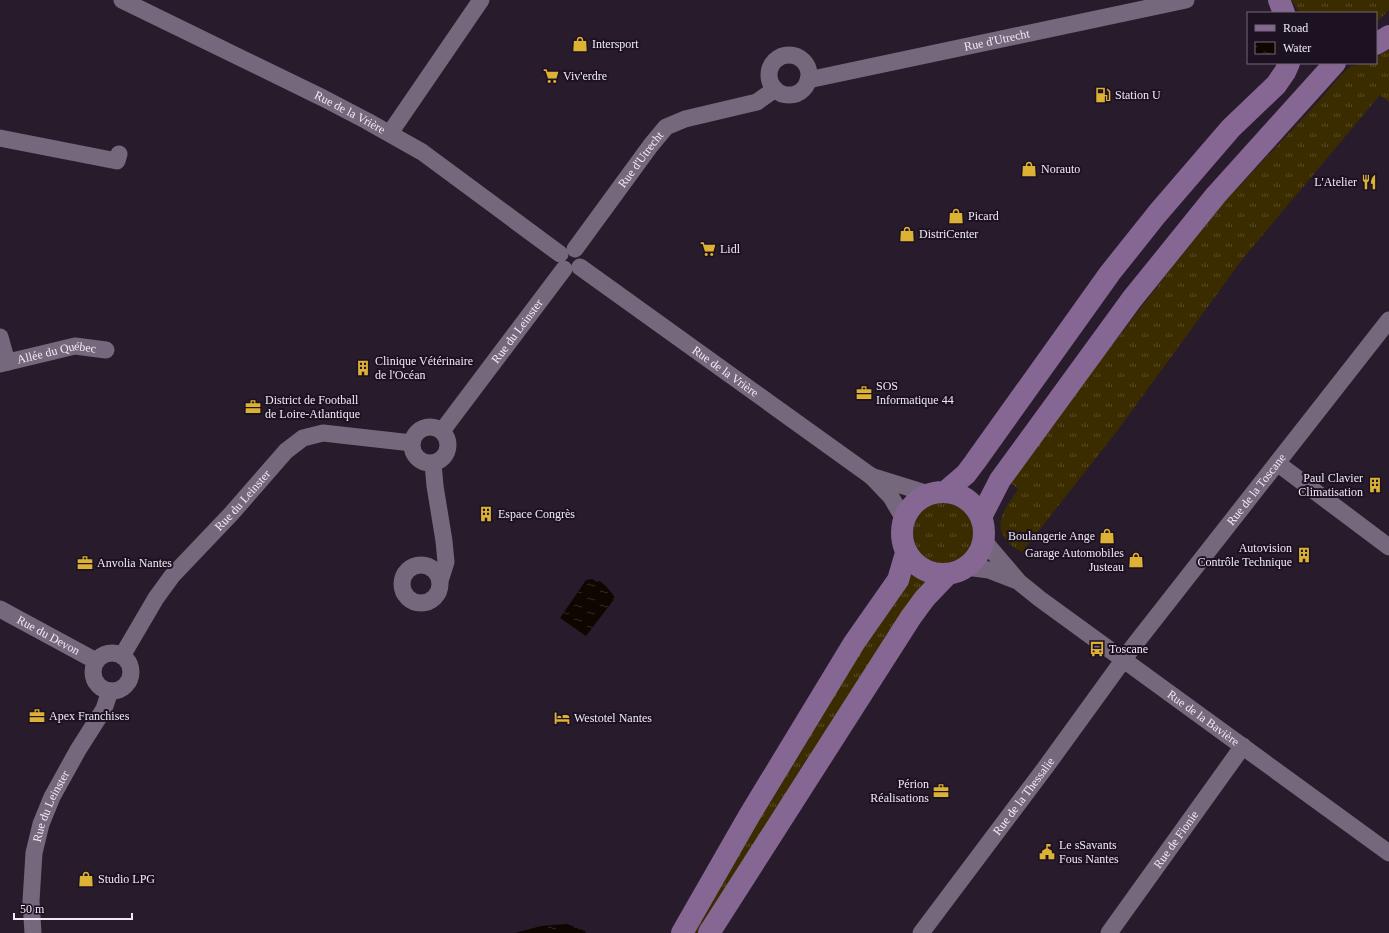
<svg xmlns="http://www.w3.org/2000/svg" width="1389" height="933" viewBox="0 0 1389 933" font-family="'Times New Roman',serif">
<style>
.grass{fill:url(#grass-tufts)}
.water{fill:url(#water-ripples)}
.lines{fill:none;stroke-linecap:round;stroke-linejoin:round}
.street{stroke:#76687c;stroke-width:17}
.secondary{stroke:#866692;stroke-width:22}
.labels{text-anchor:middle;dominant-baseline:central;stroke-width:4;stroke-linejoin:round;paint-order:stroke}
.street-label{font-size:12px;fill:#f1eaf5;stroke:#1d1222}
.poi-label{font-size:12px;fill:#f1eaf5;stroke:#1d1222;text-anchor:start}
</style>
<defs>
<pattern id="grass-tufts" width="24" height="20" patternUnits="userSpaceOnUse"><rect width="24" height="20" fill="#3b2c00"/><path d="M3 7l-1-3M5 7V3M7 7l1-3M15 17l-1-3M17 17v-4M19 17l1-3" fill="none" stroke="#584b26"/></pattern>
<pattern id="water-ripples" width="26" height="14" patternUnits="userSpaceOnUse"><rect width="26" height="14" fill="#0f0600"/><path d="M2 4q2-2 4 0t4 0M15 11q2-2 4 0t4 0" fill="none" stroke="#322a26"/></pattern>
</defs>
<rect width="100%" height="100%" fill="#271b2c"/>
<!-- grass -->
<path class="grass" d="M 1291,0 L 1389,0 L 1389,10 L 1376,23 L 1376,13 L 1300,13 Z
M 1389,50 L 1389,102 L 1380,95 L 1241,261 L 1117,431 L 1022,552 C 1017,549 1012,547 1009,543 C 990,524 1007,506 1018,489 L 1011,483 L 1060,413 L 1172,267 L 1226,200 L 1319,101 L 1341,75 L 1350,67 L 1363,63 L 1376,63 L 1376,57 Z
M913 533a30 30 0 1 1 60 0a30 30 0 1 1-60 0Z
M 908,567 L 917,574 L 932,580 L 699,933 L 688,933 Z"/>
<!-- water -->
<path class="water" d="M 592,579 L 597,582 L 600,581 C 606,586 611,591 615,598 L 586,636 L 560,618 L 586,580 Z
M 567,924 L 585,931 L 586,933 L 515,933 L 541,926 Z"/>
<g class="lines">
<!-- street -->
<g class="street">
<path id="s1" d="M 122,0 L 323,98 L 367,121 L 422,152 L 560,254"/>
<circle cx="789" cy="75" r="20"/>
<path id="s2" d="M 808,80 L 1186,0"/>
<path d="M 390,133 L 481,0"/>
<path d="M 0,138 L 117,161 L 119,154"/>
<path id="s3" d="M 575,249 L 651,145 L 666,127 L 685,119 L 757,102 L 775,89"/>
<path id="s4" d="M 580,267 L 871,476 L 891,497 L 904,519"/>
<path d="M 0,337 L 7,362"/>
<path id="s5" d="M 0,364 L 75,346 L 106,350"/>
<circle cx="430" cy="445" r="18"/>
<path id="s6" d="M 442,431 L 564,269"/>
<path d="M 433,463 L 435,486 L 444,541 L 446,562 L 440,581"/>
<path d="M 1277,463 L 1389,547"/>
<path d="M 871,476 L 929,494"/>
<path id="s7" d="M 984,541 L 1019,582 L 1040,599 L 1389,853"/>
<circle cx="421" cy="584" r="19"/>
<path d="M 966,567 L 989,570 L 1015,580"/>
<path id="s8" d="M 0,609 L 96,661"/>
<circle cx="112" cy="672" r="19"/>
<path id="s9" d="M 122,656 L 156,598 L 172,576 L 231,514 L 286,451 L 303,438 L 323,433 L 412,443"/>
<path id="s10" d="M 33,933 L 31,901 L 34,853 L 41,824 L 52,797 L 78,750 L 104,709 L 110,691"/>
<path id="s11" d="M 921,933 L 1045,768 L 1132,648 L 1389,320"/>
<path id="s12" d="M 1109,933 L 1243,746"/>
</g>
<!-- secondary -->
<path class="secondary" d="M 1279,0 L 1284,13
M 1376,44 L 1389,36
M902 533a41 41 0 1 1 82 0a41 41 0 1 1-82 0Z
M 945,492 L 966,474 L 975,462 L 1110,273 L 1157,214 L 1200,164 L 1231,128 L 1276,85 L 1285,72 L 1289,63
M 981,517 L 1000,480 L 1132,299 L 1216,195 L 1335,63
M 682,933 L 749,816 L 854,643 L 898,580 L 906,553
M 709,933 L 911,617 L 925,598 L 948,574"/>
</g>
<!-- icons -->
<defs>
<symbol id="shop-bare" viewBox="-9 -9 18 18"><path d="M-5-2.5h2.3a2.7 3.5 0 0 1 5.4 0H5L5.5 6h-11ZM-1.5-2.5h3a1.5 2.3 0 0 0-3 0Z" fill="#ddb133" stroke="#1d1222" stroke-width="2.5" paint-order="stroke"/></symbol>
<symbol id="supermarket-bare" viewBox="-9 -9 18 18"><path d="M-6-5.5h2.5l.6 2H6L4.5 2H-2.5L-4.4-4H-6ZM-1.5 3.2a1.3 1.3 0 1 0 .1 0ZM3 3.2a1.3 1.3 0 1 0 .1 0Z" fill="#ddb133" stroke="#1d1222" stroke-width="2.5" paint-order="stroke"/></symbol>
<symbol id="fuel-bare" viewBox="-9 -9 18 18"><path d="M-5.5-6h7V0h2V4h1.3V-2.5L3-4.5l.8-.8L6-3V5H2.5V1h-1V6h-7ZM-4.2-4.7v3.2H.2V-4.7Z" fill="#ddb133" stroke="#1d1222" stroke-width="2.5" paint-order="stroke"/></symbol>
<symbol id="restaurant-bare" viewBox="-9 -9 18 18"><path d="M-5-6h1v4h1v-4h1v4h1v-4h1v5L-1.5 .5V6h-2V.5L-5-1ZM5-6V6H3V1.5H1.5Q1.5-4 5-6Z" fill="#ddb133" stroke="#1d1222" stroke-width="2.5" paint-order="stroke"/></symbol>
<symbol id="building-bare" viewBox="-9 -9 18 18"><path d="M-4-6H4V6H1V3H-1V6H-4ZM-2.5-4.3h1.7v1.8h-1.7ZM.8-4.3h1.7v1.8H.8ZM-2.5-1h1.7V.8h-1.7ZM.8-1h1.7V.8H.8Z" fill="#ddb133" stroke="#1d1222" stroke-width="2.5" paint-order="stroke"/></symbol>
<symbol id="office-bare" viewBox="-9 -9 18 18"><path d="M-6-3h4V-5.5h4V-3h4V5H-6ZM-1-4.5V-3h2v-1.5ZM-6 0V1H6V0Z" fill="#ddb133" stroke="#1d1222" stroke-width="2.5" paint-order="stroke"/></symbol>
<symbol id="bus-bare" viewBox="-9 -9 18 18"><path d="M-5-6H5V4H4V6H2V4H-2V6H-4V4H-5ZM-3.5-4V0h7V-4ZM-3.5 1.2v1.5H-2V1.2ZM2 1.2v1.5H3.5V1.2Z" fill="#ddb133" stroke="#1d1222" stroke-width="2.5" paint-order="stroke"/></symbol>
<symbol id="hotel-bare" viewBox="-9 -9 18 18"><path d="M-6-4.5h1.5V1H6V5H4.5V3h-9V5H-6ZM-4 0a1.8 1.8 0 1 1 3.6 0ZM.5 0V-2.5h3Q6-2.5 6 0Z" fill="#ddb133" stroke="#1d1222" stroke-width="2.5" paint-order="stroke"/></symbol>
<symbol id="civic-bare" viewBox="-9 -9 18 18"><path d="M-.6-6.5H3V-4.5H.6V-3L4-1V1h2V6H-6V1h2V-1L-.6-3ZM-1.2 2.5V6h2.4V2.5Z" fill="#ddb133" stroke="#1d1222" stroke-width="2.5" paint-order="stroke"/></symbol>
</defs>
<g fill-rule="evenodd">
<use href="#shop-bare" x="569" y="33" width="22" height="22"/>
<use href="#supermarket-bare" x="540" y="65" width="22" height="22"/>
<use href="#fuel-bare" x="1092" y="84" width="22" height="22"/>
<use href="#shop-bare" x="1018" y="158" width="22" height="22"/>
<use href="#restaurant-bare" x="1358" y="171" width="22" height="22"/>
<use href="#shop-bare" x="945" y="205" width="22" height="22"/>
<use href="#shop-bare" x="896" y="223" width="22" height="22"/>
<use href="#supermarket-bare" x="697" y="238" width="22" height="22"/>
<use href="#building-bare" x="352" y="357" width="22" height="22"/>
<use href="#office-bare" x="853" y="382" width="22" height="22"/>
<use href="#office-bare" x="242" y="396" width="22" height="22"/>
<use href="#building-bare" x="1364" y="474" width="22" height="22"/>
<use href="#building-bare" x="475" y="503" width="22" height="22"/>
<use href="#shop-bare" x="1096" y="525" width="22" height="22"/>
<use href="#building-bare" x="1293" y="544" width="22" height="22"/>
<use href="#shop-bare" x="1125" y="549" width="22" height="22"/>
<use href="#office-bare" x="74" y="552" width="22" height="22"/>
<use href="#bus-bare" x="1086" y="638" width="22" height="22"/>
<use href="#office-bare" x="26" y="705" width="22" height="22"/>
<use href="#hotel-bare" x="551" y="707" width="22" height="22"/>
<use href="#office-bare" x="930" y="780" width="22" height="22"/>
<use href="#civic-bare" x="1036" y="841" width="22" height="22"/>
<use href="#shop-bare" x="75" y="868" width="22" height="22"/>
</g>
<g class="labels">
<!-- street labels -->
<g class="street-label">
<text stroke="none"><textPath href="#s2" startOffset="193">Rue d'Utrecht</textPath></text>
<text stroke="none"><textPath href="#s1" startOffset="254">Rue de la Vrière</textPath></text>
<text stroke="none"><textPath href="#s3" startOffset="111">Rue d'Utrecht</textPath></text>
<text stroke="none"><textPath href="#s6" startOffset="125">Rue du Leinster</textPath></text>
<text stroke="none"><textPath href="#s5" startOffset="58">Allée du Québec</textPath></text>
<text stroke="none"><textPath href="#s4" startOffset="179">Rue de la Vrière</textPath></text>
<text stroke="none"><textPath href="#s11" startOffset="556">Rue de la Toscane</textPath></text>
<text stroke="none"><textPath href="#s9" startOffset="198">Rue du Leinster</textPath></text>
<text stroke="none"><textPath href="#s8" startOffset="55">Rue du Devon</textPath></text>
<text stroke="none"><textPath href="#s7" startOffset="283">Rue de la Bavière</textPath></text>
<text stroke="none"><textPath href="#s11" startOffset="171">Rue de la Thessalie</textPath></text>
<text stroke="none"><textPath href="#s10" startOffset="130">Rue du Leinster</textPath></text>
<text stroke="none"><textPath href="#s12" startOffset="115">Rue de Fionie</textPath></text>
</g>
<!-- poi labels -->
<g class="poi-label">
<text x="592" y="44">Intersport</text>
<text x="563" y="76">Viv'erdre</text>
<text x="1115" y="95">Station U</text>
<text x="1041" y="169">Norauto</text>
<text x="1357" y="182" text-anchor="end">L'Atelier</text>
<text x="968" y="216">Picard</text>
<text x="919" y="234">DistriCenter</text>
<text x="720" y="249">Lidl</text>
<text x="375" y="361">Clinique Vétérinaire<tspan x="375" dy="14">de l'Océan</tspan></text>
<text x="876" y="386">SOS<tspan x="876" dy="14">Informatique 44</tspan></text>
<text x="265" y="400">District de Football<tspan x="265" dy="14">de Loire-Atlantique</tspan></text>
<text x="1363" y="478" text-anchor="end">Paul Clavier<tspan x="1363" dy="14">Climatisation</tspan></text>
<text x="498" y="514">Espace Congrès</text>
<text x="1095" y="536" text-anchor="end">Boulangerie Ange</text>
<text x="1292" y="548" text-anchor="end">Autovision<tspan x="1292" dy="14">Contrôle Technique</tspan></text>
<text x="1124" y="553" text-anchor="end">Garage Automobiles<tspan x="1124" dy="14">Justeau</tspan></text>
<text x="97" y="563">Anvolia Nantes</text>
<text x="1109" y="649">Toscane</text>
<text x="49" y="716">Apex Franchises</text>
<text x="574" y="718">Westotel Nantes</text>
<text x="929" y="784" text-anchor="end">Périon<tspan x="929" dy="14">Réalisations</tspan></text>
<text x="1059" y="845">Le sSavants<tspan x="1059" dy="14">Fous Nantes</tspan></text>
<text x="98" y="879">Studio LPG</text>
</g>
</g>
<!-- legend -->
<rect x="1247" y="12" width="130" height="52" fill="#1d1222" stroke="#726876"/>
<rect x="1255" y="25" width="20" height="6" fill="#866692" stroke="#726876"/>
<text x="1283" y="32" font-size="12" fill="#f1eaf5">Road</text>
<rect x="1255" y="42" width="20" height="12" fill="url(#water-ripples)" stroke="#726876"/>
<text x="1283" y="52" font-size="12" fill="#f1eaf5">Water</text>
<!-- scale -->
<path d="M14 913v6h118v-6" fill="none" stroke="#f1eaf5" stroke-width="2"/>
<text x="20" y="913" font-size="12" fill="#f1eaf5" stroke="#1d1222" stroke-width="3" paint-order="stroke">50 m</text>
</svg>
